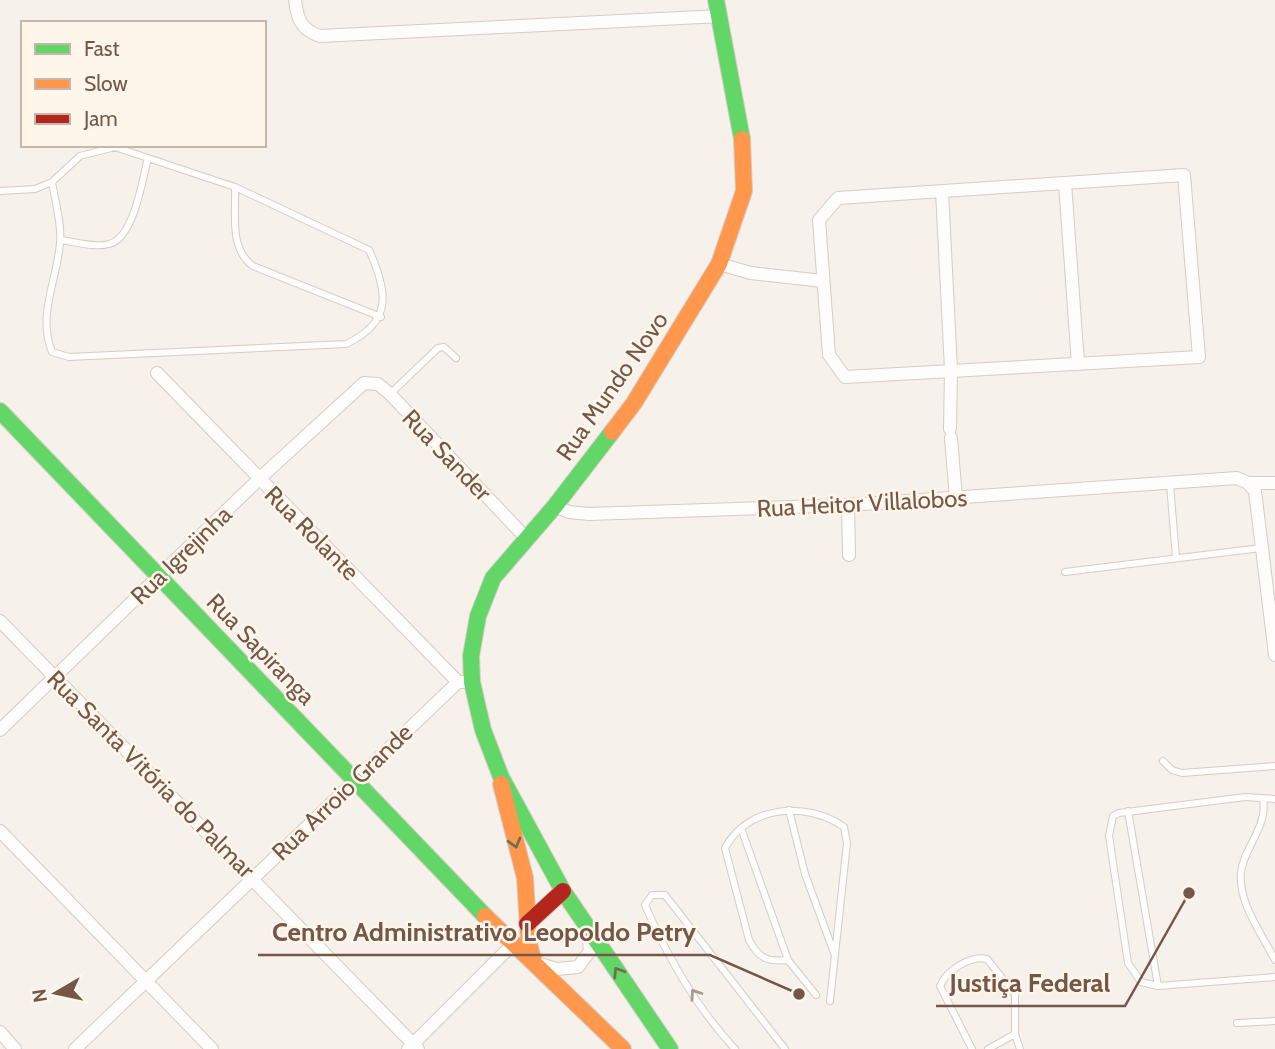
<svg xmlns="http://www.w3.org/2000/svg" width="1275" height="1049" viewBox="0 0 1275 1049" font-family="Cabin,sans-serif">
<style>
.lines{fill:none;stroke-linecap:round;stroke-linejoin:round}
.lane-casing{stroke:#d5ccc6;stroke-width:8}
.street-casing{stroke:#d5ccc6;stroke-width:14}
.fast-casing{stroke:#d6ccc6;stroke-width:18}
.slow-casing{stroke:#d6ccc6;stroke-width:18}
.jam-casing{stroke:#d6ccc6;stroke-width:18}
.lane{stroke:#fefdfc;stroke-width:6}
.street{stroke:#fefdfc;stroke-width:12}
.fast{stroke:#63d668;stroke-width:16}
.slow{stroke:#ff974d;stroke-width:16}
.jam{stroke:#b3261e;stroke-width:16}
.oneway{stroke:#71704f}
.oneway2{stroke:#ac9991}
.labels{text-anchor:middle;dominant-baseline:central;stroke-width:5;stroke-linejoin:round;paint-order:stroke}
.street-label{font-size:24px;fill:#755749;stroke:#fff6eb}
.leader{fill:none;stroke:#755749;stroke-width:2.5}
.callout-dot{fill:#755749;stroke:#fff6eb;stroke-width:2.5}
.callout-label{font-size:26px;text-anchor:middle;font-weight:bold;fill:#755749;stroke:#fff6eb;stroke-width:5;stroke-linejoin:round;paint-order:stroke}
</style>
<rect width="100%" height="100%" fill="#f6f1ea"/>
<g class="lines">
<defs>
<path id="lane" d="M 115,147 L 235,187 L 369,250 C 388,292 393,322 346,344 L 69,357 L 52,352 C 37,315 57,281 60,243 C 62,224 55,201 52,182 L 80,156 Z
M 235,187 C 236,214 229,249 253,266 L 381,317
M 0,191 L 35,189 L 52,182
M 61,240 C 75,242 96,248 109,244 C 134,238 142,181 148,158
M 390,394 L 438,348 L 444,347 L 456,358
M 1170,484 L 1176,558
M 1065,572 L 1261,548
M 1163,761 L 1172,770 L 1182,773 L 1275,766
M 1275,799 L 1245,797 L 1119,813 L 1113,816 L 1109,836 L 1128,963 L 1141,982 L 1158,986 L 1275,977
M 1263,800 C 1268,827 1243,848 1241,873 C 1238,903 1262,934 1275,960
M 789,810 L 805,874 L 834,953
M 1128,811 L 1158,986
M 741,828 L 788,960 L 816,995
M 788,960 C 768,962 759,959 749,940 L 725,848 C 748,805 807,801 844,827 L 847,843 L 830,1001
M 1237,1023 L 1275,1021
M 735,1049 C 697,1008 667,956 645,905 L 652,895 L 665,895 L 785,1049
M 972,1049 L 940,986 C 946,971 970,955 987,959 L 1015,994 L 1015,1034 L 1020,1049
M 988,1049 L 1015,1034"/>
<path id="street" d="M 295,0 C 297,18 301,30 320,36 L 721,16
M 1184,175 L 1199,357 L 845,377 L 829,355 L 819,220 L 838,198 Z
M 1065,183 L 1078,364
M 942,191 L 951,369 L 950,429
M 719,264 L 751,273 L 823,281
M 157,373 L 458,682 L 465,682
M 951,438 L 956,498
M 1248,483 L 1275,483
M 848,505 L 849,555
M 555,506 L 569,512 L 589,514 L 848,505 L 1237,478 L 1248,483 L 1255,491 L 1275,655
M 0,621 L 418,1049
M 0,730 L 259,479 L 364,383 L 378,384 L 390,394 L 525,537
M 0,831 L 212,1049
M 537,963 L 556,969 L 578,967 L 590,951 L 588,930
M 0,1032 L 15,1049
M 75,1049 L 458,682
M 408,1049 L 514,943"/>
<path id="fast" d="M 716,0 L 742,139
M 0,411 L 485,916
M 612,432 L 555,506 L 493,578 L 478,616 L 471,656 L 472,682 L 483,730 L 501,777 L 563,891 L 670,1049"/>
<path id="slow" d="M 612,432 L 634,403 L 719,264 L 744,191 L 742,139
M 501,784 L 525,878 L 529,944 L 534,962
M 485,916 L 623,1049"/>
<path id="jam" d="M 527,924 L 563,891"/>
</defs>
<!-- lane casing -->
<use href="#lane" class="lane-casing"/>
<!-- street casing -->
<use href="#street" class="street-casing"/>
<!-- fast casing -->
<use href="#fast" class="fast-casing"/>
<!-- slow casing -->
<use href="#slow" class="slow-casing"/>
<!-- jam casing -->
<use href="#jam" class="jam-casing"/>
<!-- lane -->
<use href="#lane" class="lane"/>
<!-- street -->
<use href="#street" class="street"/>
<!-- fast -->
<use href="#fast" class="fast"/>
<!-- slow -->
<use href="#slow" class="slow"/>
<!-- jam -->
<use href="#jam" class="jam"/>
</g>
<!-- one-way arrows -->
<defs><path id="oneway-chevron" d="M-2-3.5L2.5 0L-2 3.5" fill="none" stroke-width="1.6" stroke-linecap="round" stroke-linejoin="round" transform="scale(1.75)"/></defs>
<g class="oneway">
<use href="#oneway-chevron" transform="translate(515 843) rotate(74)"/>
<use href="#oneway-chevron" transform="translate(618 972) rotate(-122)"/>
</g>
<use class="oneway2" href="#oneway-chevron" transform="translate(695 994) rotate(-124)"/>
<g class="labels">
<!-- street labels -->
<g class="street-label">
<text transform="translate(612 386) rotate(-55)">Rua Mundo Novo</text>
<text transform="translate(447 455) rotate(46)">Rua Sander</text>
<text transform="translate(862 503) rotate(-3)">Rua Heitor Villalobos</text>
<text transform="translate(312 533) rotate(45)">Rua Rolante</text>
<text transform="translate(181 555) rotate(-44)">Rua Igrejinha</text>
<text transform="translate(261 649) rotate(46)">Rua Sapiranga</text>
<text transform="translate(151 774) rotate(45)">Rua Santa Vitória do Palmar</text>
<text transform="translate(342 792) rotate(-44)">Rua Arroio Grande</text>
</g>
</g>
<!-- callouts -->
<path class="leader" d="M799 994L710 955H258M1189 893L1125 1006H936"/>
<g class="callout-dot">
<circle cx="799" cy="994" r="7"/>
<circle cx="1189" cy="893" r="7"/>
</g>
<g class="callout-label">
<text x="484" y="941">Centro Administrativo Leopoldo Petry</text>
<text x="1030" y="992">Justiça Federal</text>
</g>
<!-- legend -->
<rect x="21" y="21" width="245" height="126" fill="#fff6eb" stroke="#c8b6aa" stroke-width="2"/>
<rect x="35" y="44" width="35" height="10" fill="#63d668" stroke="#c8b6aa" stroke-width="2"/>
<text x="84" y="56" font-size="21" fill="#755749">Fast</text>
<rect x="35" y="79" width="35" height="10" fill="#ff974d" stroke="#c8b6aa" stroke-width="2"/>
<text x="84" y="91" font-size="21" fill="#755749">Slow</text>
<rect x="35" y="114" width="35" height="10" fill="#b3261e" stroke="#c8b6aa" stroke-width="2"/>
<text x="84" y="126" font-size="21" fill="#755749">Jam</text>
<!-- north arrow -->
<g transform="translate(56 993) rotate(261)" stroke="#fff6eb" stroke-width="5" paint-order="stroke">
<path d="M0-5L12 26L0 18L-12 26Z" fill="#755749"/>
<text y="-10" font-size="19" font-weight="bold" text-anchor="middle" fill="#755749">N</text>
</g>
</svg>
